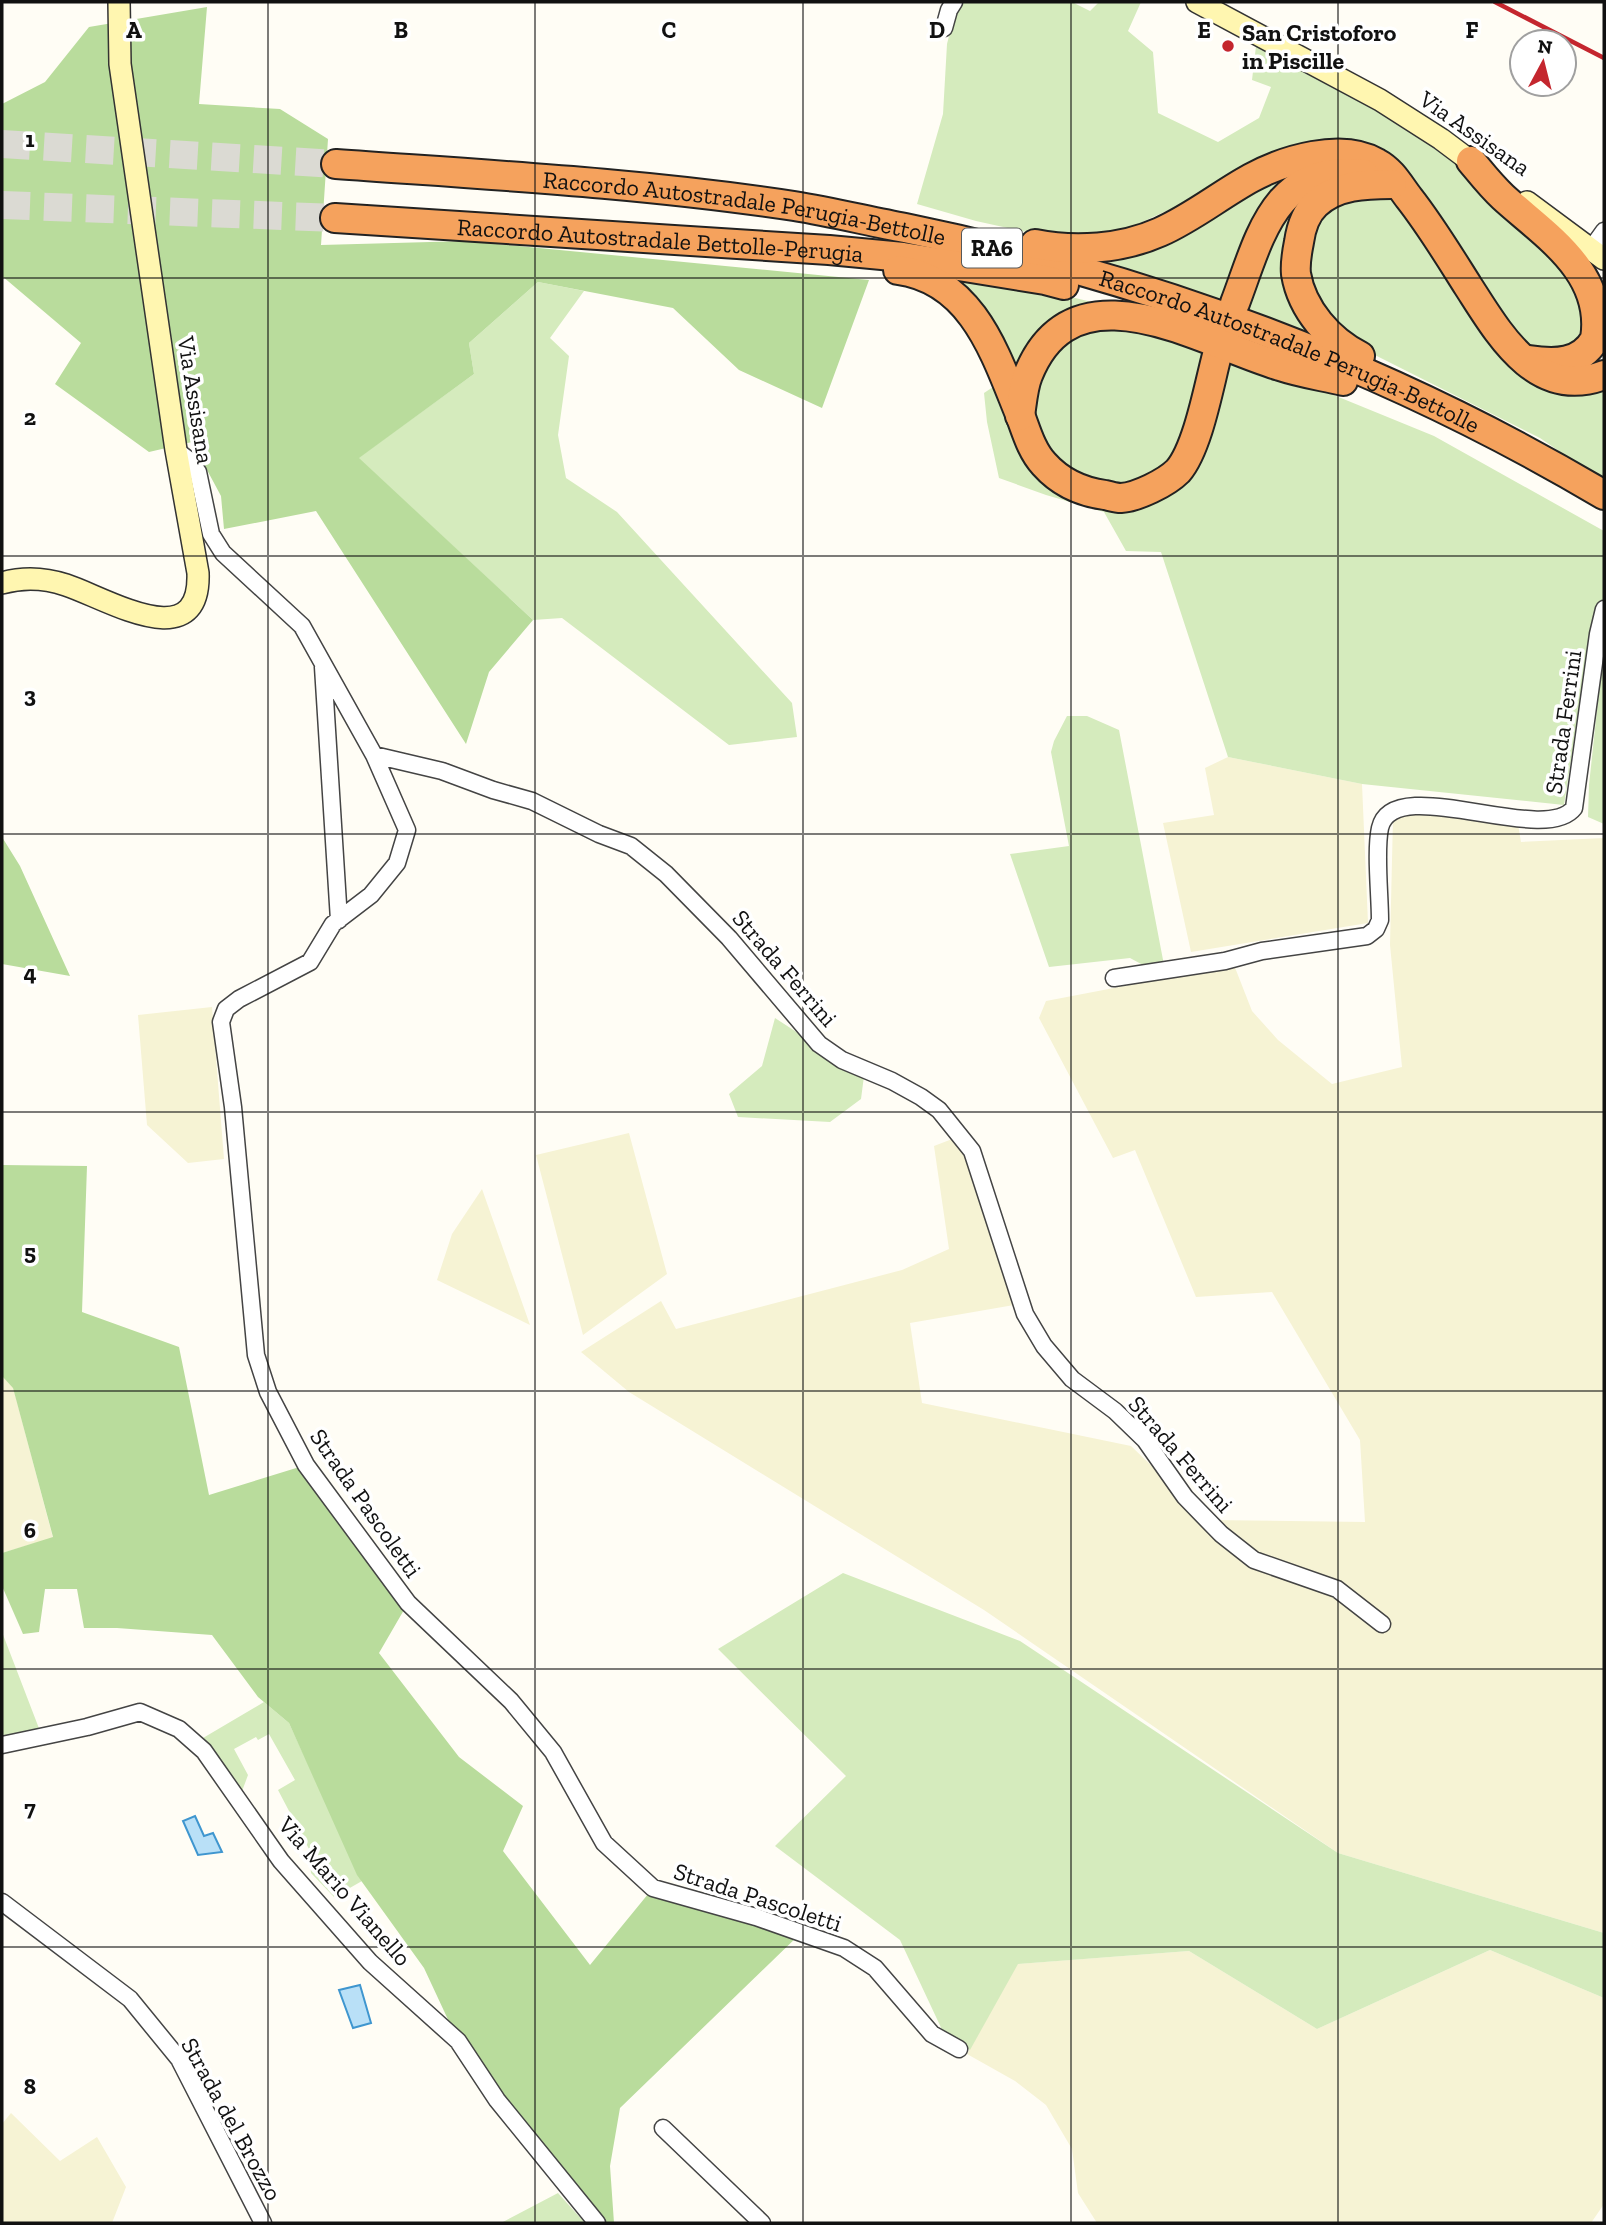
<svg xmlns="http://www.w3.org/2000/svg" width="1606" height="2225" viewBox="0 0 1606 2225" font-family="'Zilla Slab',serif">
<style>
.farmland{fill:#f6f3d4}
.green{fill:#d5ebbd}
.forest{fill:#b9dc9c}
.water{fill:#b9e0f7;stroke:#3f96cf;stroke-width:2}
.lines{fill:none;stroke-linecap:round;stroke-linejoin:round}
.motorway-tunnel{stroke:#dbdad3;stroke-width:28;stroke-dasharray:28 14;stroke-linecap:butt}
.minor-casing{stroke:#444;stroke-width:19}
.secondary-casing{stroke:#333;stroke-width:24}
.motorway-casing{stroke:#222;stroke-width:32}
.minor{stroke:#fff;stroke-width:16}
.secondary{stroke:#fff6b0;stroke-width:21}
.motorway{stroke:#f5a25d;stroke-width:28}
.rail{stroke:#c4262e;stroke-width:4.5}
.grid{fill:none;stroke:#111;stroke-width:2;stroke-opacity:0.55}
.poi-dot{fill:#c4262e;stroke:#fff;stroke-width:2.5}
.labels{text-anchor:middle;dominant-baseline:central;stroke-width:7;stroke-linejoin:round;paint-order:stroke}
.shield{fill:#fff;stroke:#585858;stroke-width:2}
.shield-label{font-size:23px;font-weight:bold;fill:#111}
.poi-label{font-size:24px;font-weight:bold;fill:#111;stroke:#fff;text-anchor:start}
.street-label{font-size:24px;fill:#111;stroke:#fff}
.grid-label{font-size:23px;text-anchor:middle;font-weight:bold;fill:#111;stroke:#fff;stroke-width:7;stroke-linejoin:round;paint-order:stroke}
</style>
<rect width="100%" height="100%" fill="#fffdf5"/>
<!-- farmland -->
<path class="farmland" d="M 1228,757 L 1362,784 L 1368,923 L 1191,952 L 1163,823 L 1214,815 L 1205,768 Z
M 1426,812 L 1518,824 L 1521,842 L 1604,838 L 1604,1933 L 1338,1853 L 984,1610 L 629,1392 L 581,1352 L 661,1301 L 676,1329 L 902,1270 L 949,1249 L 934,1146 L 960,1136 L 988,1209 L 1014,1305 L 910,1323 L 922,1403 L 1131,1446 L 1208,1520 L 1365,1522 L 1360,1440 L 1272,1292 L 1196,1297 L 1135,1150 L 1113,1158 L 1039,1018 L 1046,1001 L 1234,965 L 1252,1011 L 1278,1040 L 1332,1084 L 1402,1067 L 1390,945 L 1393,818 Z
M 212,1007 L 224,1159 L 188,1163 L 147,1125 L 138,1015 Z
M 629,1133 L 667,1274 L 583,1335 L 536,1155 Z
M 482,1189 L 530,1325 L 437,1280 L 452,1234 Z
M 2,1376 L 13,1387 L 53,1538 L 2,1553 Z
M 1490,1950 L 1604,1998 L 1604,2204 L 1591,2223 L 1097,2223 L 1078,2193 L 1072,2149 L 1046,2105 L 1015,2081 L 967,2054 L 1017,1964 L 1189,1951 L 1317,2029 Z
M 11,2113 L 60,2161 L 97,2137 L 126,2187 L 112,2223 L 2,2223 L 2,2124 Z"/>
<!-- green -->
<path class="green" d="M 965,2 L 1072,2 L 1090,11 L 1099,2 L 1141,2 L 1128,31 L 1153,52 L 1158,113 L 1218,142 L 1259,118 L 1271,87 L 1252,80 L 1256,46 L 1323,78 L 1397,120 L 1465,170 L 1530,227 L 1597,307 L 1576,347 L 1532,352 L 1510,336 L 1408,170 L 1385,154 L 1208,192 L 1107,238 L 1035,234 L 976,221 L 917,204 L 943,114 L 947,44 L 956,8 Z
M 1314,163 L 1227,305 L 1085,256 L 1241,195 Z
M 1375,192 L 1396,199 L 1502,354 L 1604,381 L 1604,482 L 1540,438 L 1345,340 L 1306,293 L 1305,228 L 1323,205 Z
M 1309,194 L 1299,221 L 1318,338 L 1245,312 L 1268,238 L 1287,209 Z
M 931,271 L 1067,296 L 1096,303 L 1078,314 L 1076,327 L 1115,319 L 1260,365 L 1434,436 L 1604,531 L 1604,824 L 1588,817 L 1589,785 L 1603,654 L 1587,657 L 1564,805 L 1362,784 L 1228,757 L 1161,552 L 1126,551 L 1104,512 L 1046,495 L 999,478 L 987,422 L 984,393 L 1011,375 Z
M 538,282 L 584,291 L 550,338 L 569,356 L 558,435 L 566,478 L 617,512 L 792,703 L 797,737 L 729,745 L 562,618 L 533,620 L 358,458 L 474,374 L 469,343 Z
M 1067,716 L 1087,716 L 1119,730 L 1164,965 L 1143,965 L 1130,958 L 1049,967 L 1010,854 L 1069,846 L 1051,752 L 1054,741 Z
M 775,1018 L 864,1076 L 861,1099 L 830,1122 L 738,1117 L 729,1094 L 762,1066 Z
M 843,1573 L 1020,1641 L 1338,1853 L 1604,1933 L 1604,1998 L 1490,1950 L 1317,2029 L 1189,1951 L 1018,1964 L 970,2050 L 944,2034 L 900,1940 L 775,1846 L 846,1776 L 718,1649 Z
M 2,1632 L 40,1731 L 2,1736 Z
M 264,1702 L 289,1723 L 362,1881 L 334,1897 L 311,1873 L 309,1849 L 278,1790 L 295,1780 L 269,1734 L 258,1740 L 256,1737 L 234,1749 L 248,1775 L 241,1794 L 203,1738 Z
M 558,2193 L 585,2223 L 501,2223 Z"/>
<!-- forest -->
<path class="forest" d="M 207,7 L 199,104 L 280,109 L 328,139 L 321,245 L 467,241 L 869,280 L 822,408 L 739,370 L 673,308 L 538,282 L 469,343 L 474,374 L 359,458 L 533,620 L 489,672 L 466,744 L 316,511 L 224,529 L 221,496 L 192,442 L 149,452 L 55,384 L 81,343 L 2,276 L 2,104 L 45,82 L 89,27 Z
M 2,837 L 20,866 L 70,976 L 2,964 Z
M 2,1165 L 87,1166 L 82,1312 L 179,1347 L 209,1495 L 306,1465 L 408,1603 L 379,1653 L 459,1757 L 523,1806 L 503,1851 L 590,1965 L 653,1888 L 801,1933 L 620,2108 L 610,2166 L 614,2223 L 597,2223 L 458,2041 L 424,1968 L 357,1875 L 289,1723 L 258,1697 L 212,1635 L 117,1628 L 84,1628 L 77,1589 L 45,1589 L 39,1632 L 23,1634 L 2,1586 L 2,1553 L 53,1537 L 13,1388 L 2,1376 Z"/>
<!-- water -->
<path class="water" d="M 195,1816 L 204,1836 L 213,1833 L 222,1852 L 198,1855 L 183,1821 Z
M 360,1985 L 371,2023 L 353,2028 L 339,1990 Z"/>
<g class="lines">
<!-- motorway-tunnel -->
<path class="motorway-tunnel" d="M 2,144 L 336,164
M 2,205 L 335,218"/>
<defs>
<path id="minor" d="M 944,28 L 949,10 L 954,2
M 1591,249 L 1604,231
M 176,450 L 189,460 L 198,472 L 211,534 L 223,553 L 302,626 L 374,755 L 442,771 L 493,790 L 532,801 L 599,834 L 631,846 L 666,874 L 729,938 L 819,1044 L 842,1060 L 892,1081 L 921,1097 L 939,1110 L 972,1151 L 1025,1314 L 1044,1346 L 1072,1379 L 1115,1411 L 1145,1440 L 1185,1497 L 1221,1534 L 1254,1560 L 1337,1589 L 1382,1624
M 323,667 L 339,920
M 374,755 L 407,830 L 397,863 L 371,895 L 333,924 L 310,962 L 239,999 L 226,1009 L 221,1022 L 233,1107 L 256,1355 L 268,1392 L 306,1465 L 408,1603 L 511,1701 L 553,1752 L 604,1843 L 653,1888 L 756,1917 L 844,1948 L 875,1968 L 932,2034 L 959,2049
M 1114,978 L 1225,961 L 1262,951 L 1367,936 L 1376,929 L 1380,920 C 1380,895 1375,851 1380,828 C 1393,771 1544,847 1574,808 L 1598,634 L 1604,609
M 2,1745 L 87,1727 L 140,1712 L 179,1729 L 204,1751 L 281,1861 L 370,1962 L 458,2041 L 497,2100 L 597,2223
M 2,1902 L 130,1999 L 179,2059 L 263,2223
M 663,2128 L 762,2223"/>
<path id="secondary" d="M 1197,2 L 1380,100 L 1441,139 L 1481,169
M 1527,202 L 1604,259
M 2,583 C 23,577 45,578 66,585 C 106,598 201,658 198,573 L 176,450 L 120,64 L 119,2"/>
<g id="motorway">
<path d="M 1471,161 C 1481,173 1491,186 1503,197 C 1542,233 1606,271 1595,339 C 1581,364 1555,364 1529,360"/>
<path id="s1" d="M 336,164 C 489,175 642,183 794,206 C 831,212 868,221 905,228 C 1154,279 1385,365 1604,495"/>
<path id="s2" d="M 335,218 L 829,250 L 903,257 L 1045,280 L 1064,285"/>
<path d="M 1035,244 C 1075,252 1122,249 1160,232 C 1192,218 1220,195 1251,178 C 1284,160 1342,142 1377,163 C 1392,171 1399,185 1409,198 C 1431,226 1449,256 1468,286 C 1499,334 1536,401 1604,375"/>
<path d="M 898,270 C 972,280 995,353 1019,412 C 1026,430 1031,450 1044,464 C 1060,482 1082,492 1105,495 C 1110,496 1116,498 1121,498 C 1137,497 1166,483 1178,471 C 1198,448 1209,385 1217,355"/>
<path d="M 1235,303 C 1260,237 1274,163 1364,174"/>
<path d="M 1360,356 C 1330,341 1302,310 1296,274 C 1295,265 1297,252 1299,242 C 1301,228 1305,214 1316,204 C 1336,185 1366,184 1392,184"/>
<path d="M 1020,416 C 1022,403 1023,387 1028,375 C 1074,260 1202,343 1280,366 C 1301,373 1322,376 1343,381"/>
</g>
</defs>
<!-- minor casing -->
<use href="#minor" class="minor-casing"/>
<!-- secondary casing -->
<use href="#secondary" class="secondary-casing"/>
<!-- motorway casing -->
<use href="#motorway" class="motorway-casing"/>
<!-- minor -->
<use href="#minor" class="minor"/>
<!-- secondary -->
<use href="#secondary" class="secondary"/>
<!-- motorway -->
<use href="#motorway" class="motorway"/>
<!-- rail -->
<path class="rail" d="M 1495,2 L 1604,58"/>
</g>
<!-- grid -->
<path class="grid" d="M 268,2 L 268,2223M 535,2 L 535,2223M 803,2 L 803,2223M 1071,2 L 1071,2223M 1338,2 L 1338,2223M 2,278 L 1604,278M 2,556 L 1604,556M 2,834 L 1604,834M 2,1112 L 1604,1112M 2,1391 L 1604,1391M 2,1669 L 1604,1669M 2,1947 L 1604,1947"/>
<!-- markers -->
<circle class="poi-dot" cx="1228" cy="46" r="7"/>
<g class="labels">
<!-- shield labels -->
<rect class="shield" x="962" y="228.5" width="60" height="39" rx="5"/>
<g class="shield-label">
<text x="992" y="248">RA6</text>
</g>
<!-- poi labels -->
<g class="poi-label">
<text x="1242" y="32">San Cristoforo<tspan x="1242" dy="28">in Piscille</tspan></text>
</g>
<!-- street labels -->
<g class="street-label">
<text transform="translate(1475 133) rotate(35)">Via Assisana</text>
<text stroke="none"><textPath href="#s1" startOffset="411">Raccordo Autostradale Perugia-Bettolle</textPath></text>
<text stroke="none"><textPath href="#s2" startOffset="326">Raccordo Autostradale Bettolle-Perugia</textPath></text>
<text stroke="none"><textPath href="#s1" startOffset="978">Raccordo Autostradale Perugia-Bettolle</textPath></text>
<text transform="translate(196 400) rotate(81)">Via Assisana</text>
<text transform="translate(1563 722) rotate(-82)">Strada Ferrini</text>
<text transform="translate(785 968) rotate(49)">Strada Ferrini</text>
<text transform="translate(1181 1454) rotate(49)">Strada Ferrini</text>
<text transform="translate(366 1503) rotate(55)">Strada Pascoletti</text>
<text transform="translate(345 1891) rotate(49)">Via Mario Vianello</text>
<text transform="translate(758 1897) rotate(18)">Strada Pascoletti</text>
<text transform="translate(232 2119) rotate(61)">Strada del Brozzo</text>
</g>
</g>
<g class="grid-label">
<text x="134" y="38">A</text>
<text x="401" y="38">B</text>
<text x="669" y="38">C</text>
<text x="937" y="38">D</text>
<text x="1204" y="38">E</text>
<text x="1472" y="38">F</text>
<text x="30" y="147">1</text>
<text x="30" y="425">2</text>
<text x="30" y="703">3</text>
<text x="30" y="981">4</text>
<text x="30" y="1260">5</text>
<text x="30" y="1538">6</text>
<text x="30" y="1816">7</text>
<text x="30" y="2094">8</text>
</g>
<!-- border -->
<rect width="1606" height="2225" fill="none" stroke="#111111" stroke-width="7"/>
<!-- north arrow -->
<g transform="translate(1543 63) rotate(7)"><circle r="33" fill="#ffffff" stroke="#a0a0a0" stroke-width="2"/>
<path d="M0-5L12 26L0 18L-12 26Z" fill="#c4262e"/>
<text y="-10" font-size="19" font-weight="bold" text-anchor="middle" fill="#111111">N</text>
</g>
</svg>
